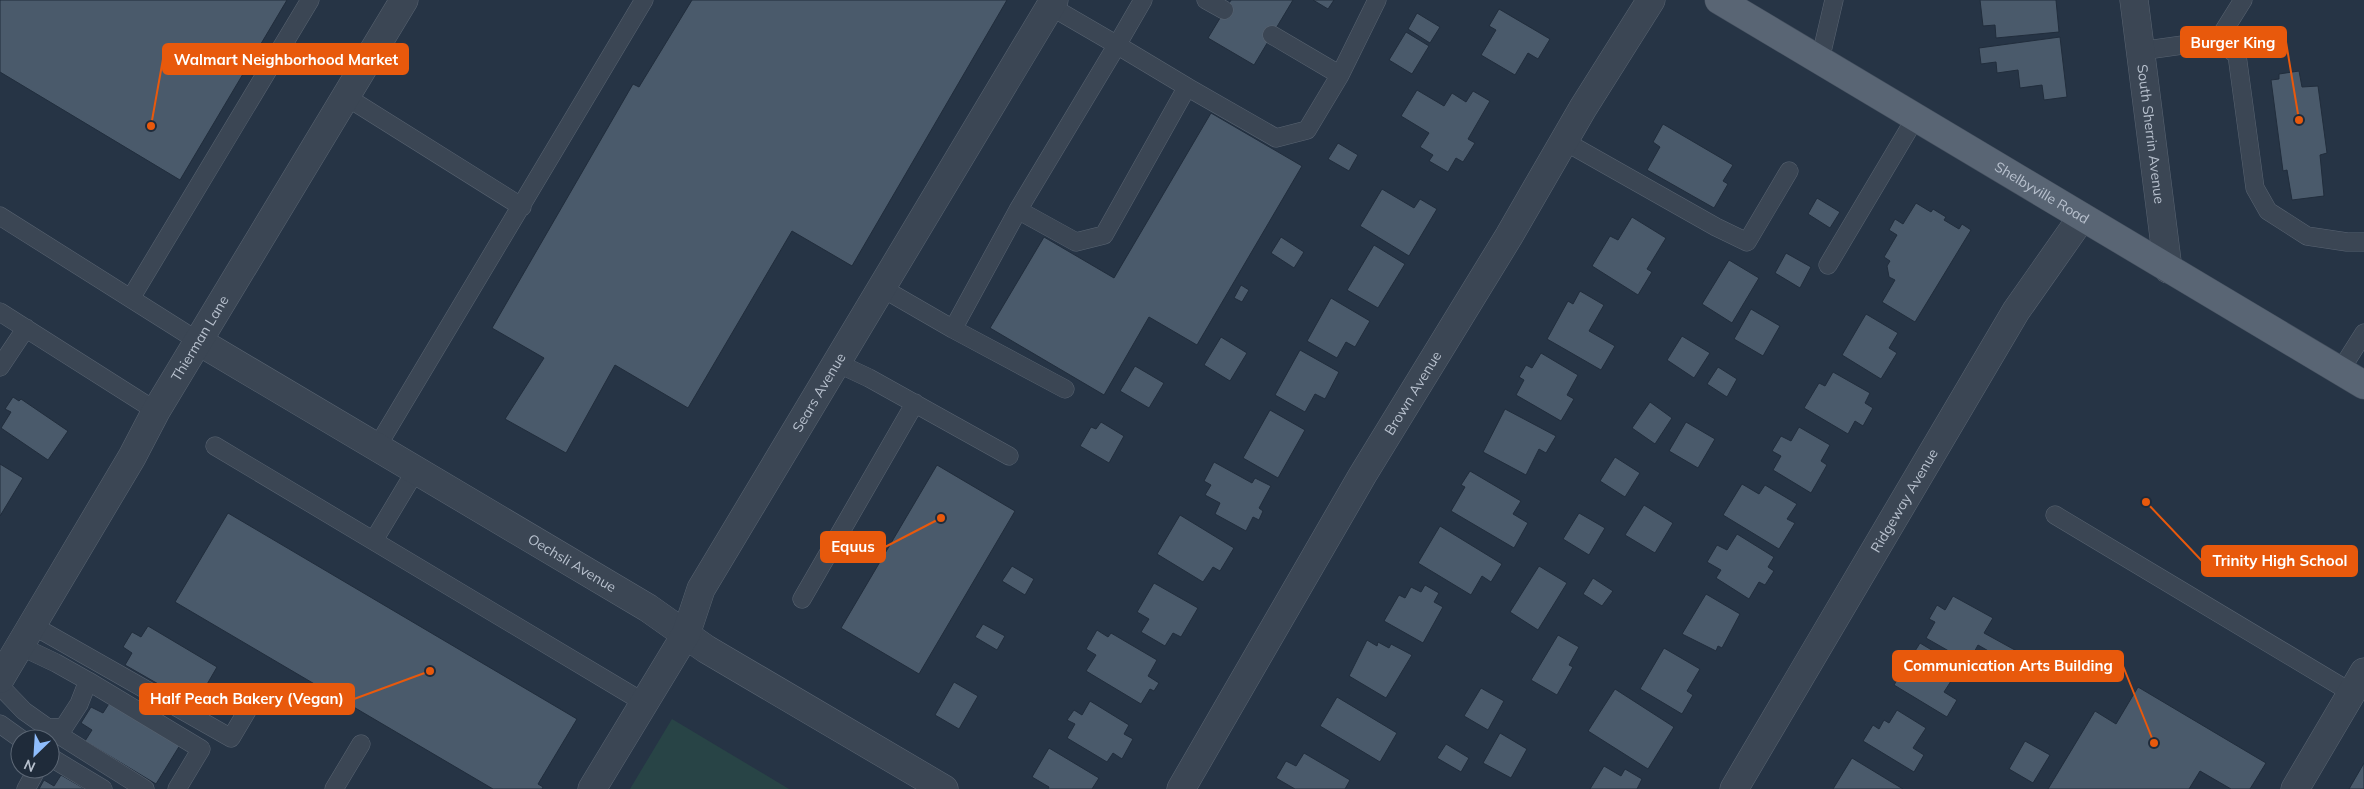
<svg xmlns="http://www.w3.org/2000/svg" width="2364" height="789" viewBox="0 0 2364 789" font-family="Mulish,sans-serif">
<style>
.green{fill:#284446}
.building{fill:#4a5a6b;stroke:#212d3c}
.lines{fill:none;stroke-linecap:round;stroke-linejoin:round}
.lane-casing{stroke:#596472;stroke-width:19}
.street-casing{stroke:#596472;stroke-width:29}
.primary-casing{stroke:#444f5e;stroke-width:29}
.lane{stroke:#3b4654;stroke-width:18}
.street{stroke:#3b4654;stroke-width:28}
.primary{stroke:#596574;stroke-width:28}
.labels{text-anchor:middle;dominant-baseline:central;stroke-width:4;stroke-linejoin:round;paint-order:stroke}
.street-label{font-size:14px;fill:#b8c1ce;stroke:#1f2b3a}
.leader{fill:none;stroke:#e8590c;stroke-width:2}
.callout-dot{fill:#e8590c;stroke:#1f2b3a;stroke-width:2}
.callout{fill:#e8590c;stroke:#e8590c;stroke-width:2}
.callout-label{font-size:15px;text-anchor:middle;font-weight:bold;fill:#fff}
</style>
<rect width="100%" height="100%" fill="#263445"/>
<!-- green -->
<path class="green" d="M 672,719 L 789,789 L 630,789 Z"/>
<!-- building -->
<path class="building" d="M 0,0 L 287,0 L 180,180 L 0,72 Z
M 692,0 L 1007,0 L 852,266 L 792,231 L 688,408 L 615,365 L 566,453 L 505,419 L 544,358 L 492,328 L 633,84 L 639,87 Z
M 1231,0 L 1293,0 L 1254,65 L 1208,38 Z
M 1313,0 L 1334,0 L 1328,9 Z
M 1980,0 L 2056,0 L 2059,32 L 1996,38 L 1995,25 L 1983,26 Z
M 1499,9 L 1550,39 L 1538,59 L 1528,53 L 1515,75 L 1481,55 L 1496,30 L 1489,26 Z
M 1417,13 L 1440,27 L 1430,43 L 1408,29 Z
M 1406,32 L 1429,46 L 1412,74 L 1389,60 Z
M 2060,37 L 2067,97 L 2044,100 L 2042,85 L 2020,88 L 2018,70 L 1997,73 L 1996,62 L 1981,64 L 1979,48 Z
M 2299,71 L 2302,87 L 2318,86 L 2327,153 L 2320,155 L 2324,196 L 2292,200 L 2287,170 L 2283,171 L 2271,80 L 2279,79 L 2279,74 Z
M 1417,90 L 1444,106 L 1452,93 L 1466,102 L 1473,91 L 1490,101 L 1468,139 L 1475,143 L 1463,162 L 1456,158 L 1448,172 L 1429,161 L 1433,155 L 1420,147 L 1429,133 L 1401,116 Z
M 1211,113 L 1302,166 L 1197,345 L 1149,317 L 1104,395 L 990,328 L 1044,237 L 1114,278 Z
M 1663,124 L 1733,165 L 1723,181 L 1728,184 L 1714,208 L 1647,170 L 1660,147 L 1653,142 Z
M 1338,143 L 1358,155 L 1349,171 L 1328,159 Z
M 1382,189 L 1414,208 L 1420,199 L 1437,209 L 1409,256 L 1360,226 Z
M 1817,198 L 1840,212 L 1830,228 L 1808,214 Z
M 1916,203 L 1931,212 L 1933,209 L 1946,217 L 1944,220 L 1959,229 L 1962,224 L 1971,230 L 1915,322 L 1882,302 L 1895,280 L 1889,277 L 1887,266 L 1890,261 L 1884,257 L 1897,235 L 1889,230 L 1895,219 L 1903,224 Z
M 1632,217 L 1666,238 L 1647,269 L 1652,272 L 1638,295 L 1592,266 L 1610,236 L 1618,240 Z
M 1281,237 L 1304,252 L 1294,268 L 1271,253 Z
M 1374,245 L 1405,264 L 1378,308 L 1347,290 Z
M 1786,253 L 1811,267 L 1800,288 L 1775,273 Z
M 1729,260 L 1759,278 L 1732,323 L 1702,304 Z
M 1241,285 L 1249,290 L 1242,302 L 1234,298 Z
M 1580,291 L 1604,305 L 1589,331 L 1615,346 L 1601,370 L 1547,339 L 1568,301 L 1573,304 Z
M 1331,298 L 1370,321 L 1355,347 L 1346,342 L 1337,358 L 1307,341 Z
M 1751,309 L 1780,326 L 1763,356 L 1734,339 Z
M 1866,314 L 1898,333 L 1889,348 L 1897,353 L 1881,379 L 1842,355 Z
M 1682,336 L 1710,353 L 1694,378 L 1667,360 Z
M 1221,337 L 1247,353 L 1230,381 L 1204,365 Z
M 1300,350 L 1339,372 L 1325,399 L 1315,394 L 1305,412 L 1275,395 Z
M 1541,353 L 1578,375 L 1567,395 L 1574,399 L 1561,421 L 1516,395 L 1524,380 L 1519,377 L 1526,365 L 1532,368 Z
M 1135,366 L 1164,383 L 1149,408 L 1120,391 Z
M 1718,367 L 1737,379 L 1727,397 L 1707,384 Z
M 1833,372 L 1870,393 L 1865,403 L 1873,408 L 1863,426 L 1855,421 L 1848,434 L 1804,408 L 1819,383 L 1825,386 Z
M 13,397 L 19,401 L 21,399 L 68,431 L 48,460 L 1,428 L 11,412 L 5,409 Z
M 1650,402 L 1672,418 L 1655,444 L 1632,428 Z
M 1505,409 L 1556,436 L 1546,453 L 1539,449 L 1526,475 L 1483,452 Z
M 1270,410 L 1305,430 L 1278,478 L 1243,458 Z
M 1101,422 L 1124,436 L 1109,463 L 1080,446 L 1091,427 L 1096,429 Z
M 1686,422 L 1715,439 L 1698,468 L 1669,451 Z
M 1799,427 L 1830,445 L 1821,461 L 1827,465 L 1811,493 L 1773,470 L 1781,456 L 1772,451 L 1781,436 L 1791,441 Z
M 1615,457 L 1640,473 L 1625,497 L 1600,481 Z
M 1214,462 L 1252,483 L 1255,478 L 1271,486 L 1259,508 L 1263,511 L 1259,520 L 1253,517 L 1246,531 L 1215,514 L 1220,503 L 1205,495 L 1211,485 L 1204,481 Z
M 0,464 L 23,478 L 0,516 Z
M 937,465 L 1015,511 L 919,674 L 841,628 Z
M 1470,471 L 1521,501 L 1513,514 L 1528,523 L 1514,548 L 1451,511 L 1465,487 L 1461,485 Z
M 1742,484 L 1759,494 L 1765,485 L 1797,504 L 1787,519 L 1795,523 L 1779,549 L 1723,515 Z
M 1644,505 L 1673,523 L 1655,553 L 1625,535 Z
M 228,513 L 577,719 L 538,784 L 543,787 L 542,789 L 493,789 L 175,602 Z
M 1579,513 L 1605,528 L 1589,555 L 1563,539 Z
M 1180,515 L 1234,548 L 1220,571 L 1213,567 L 1203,582 L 1157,554 Z
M 1440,526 L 1502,564 L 1491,582 L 1482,576 L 1471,595 L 1418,563 Z
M 1737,534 L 1774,557 L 1768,567 L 1774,571 L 1765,585 L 1759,582 L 1749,599 L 1716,578 L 1721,570 L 1707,562 L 1717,545 L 1727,550 Z
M 1012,566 L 1034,579 L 1025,595 L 1002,581 Z
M 1539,566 L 1567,583 L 1538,630 L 1510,612 Z
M 1593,578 L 1613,591 L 1602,606 L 1583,594 Z
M 1154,583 L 1198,608 L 1181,637 L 1173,633 L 1165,646 L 1141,632 L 1149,619 L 1137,612 Z
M 1425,585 L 1439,593 L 1434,602 L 1443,607 L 1423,643 L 1384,621 L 1399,595 L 1405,598 L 1411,587 L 1421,592 Z
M 1706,594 L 1740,614 L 1722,648 L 1718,646 L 1716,651 L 1682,634 Z
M 1953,596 L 1993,618 L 1984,633 L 2024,655 L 2009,681 L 1991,671 L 1999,657 L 1978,645 L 1971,658 L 1964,654 L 1961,658 L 1926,638 L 1935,622 L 1929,619 L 1937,605 L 1945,610 Z
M 983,624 L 1005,636 L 997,650 L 975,637 Z
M 148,626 L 217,667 L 195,705 L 125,665 L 132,653 L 123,647 L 132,632 L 141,637 Z
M 1097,630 L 1108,637 L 1111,633 L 1157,660 L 1148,676 L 1159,683 L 1154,691 L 1150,689 L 1141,704 L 1086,671 L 1096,655 L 1086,649 Z
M 1558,635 L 1579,647 L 1569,665 L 1573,667 L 1557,695 L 1531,680 Z
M 1367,640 L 1377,646 L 1378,642 L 1389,648 L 1391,644 L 1412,655 L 1386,698 L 1349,676 Z
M 1920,643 L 1960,667 L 1944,692 L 1957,700 L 1947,717 L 1894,685 Z
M 1664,648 L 1700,669 L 1687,691 L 1693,695 L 1682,714 L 1640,689 Z
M 954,682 L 978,696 L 959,729 L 935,715 Z
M 2138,687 L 2266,763 L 2250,789 L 2231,789 L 2200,771 L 2189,789 L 2048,789 L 2095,711 L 2116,724 Z
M 1481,688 L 1504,701 L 1488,730 L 1464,716 Z
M 1615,689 L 1674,727 L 1648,769 L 1588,731 Z
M 1337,697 L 1397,733 L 1380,762 L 1320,726 Z
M 1090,701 L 1129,725 L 1124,734 L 1133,739 L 1122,759 L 1113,753 L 1107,762 L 1067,738 L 1075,724 L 1067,720 L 1074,710 L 1082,715 Z
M 110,702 L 180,745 L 156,784 L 85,741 L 92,730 L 81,723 L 91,707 L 103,713 Z
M 1897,710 L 1926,728 L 1913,748 L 1924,755 L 1914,772 L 1863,741 L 1873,725 L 1879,729 L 1884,720 L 1889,723 Z
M 1500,733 L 1527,749 L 1511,778 L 1483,763 Z
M 2025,741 L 2050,755 L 2033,783 L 2009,769 Z
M 1446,744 L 1469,758 L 1461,772 L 1437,758 Z
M 1049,748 L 1099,778 L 1092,789 L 1048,789 L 1049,787 L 1032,777 Z
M 1304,753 L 1350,780 L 1345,789 L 1295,789 L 1276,778 L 1286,761 L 1296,766 Z
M 1852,758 L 1903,789 L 1833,789 Z
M 2364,763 L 2364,789 L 2349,789 Z
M 1604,766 L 1621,776 L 1625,769 L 1642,779 L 1637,789 L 1590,789 Z
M 61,775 L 85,789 L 39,789 L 44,780 L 54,786 Z"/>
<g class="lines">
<defs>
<path id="lane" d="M 1143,0 L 1117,45 L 1187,87
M 1206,0 L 1224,10
M 1272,35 L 1340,75
M 2218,40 L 2243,0
M 2140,51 L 2218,40 L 2237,55 L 2255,188 L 2268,211 L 2307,236 L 2347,242 L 2364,242
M 1820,60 L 1834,0
M 345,96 L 522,207
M 1564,141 L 1716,227 L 1747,242 L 1789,171
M 1018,210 L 1117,45 L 1050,6
M 0,216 L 198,341
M 1828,265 L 1916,117
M 882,288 L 953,329 L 1018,210 L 1076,242 L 1104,235 L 1187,87 L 1276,138 L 1307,130 L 1340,75 L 1377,0
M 131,298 L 310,0
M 0,312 L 156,411
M 953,329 L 1065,389
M 837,363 L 869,378 L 1009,456
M 0,367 L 26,328
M 2340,371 L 2364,333
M 215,446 L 643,702
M 377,447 L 644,0
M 2055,515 L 2352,693
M 374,540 L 416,470
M 802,599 L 915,403
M 32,625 L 231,738 L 247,711
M 88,681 L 201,749 L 177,789
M 0,686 L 24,711 L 48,728 L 64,727 L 79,704 L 88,681 L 56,663 L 20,646
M 0,724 L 21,739
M 48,728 L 145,789
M 50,757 L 103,789
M 26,789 L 37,769
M 334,789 L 361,744"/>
<g id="street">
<path id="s1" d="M 2134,0 L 2168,269"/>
<path id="s2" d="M 198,341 L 648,608 L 706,649 L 944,789"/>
<path id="s3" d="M 0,679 L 132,457 L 156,411 L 404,0"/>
<path id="s4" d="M 592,789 L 686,634 L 701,589 L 1054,0"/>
<path id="s5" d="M 1181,789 L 1362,476 L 1509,236 L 1583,108 L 1651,0"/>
<path id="s6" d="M 1734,789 L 2016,311 L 2082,217"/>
<path d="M 2295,789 L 2364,672"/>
</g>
<g id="primary">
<path id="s7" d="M 1719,0 L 2364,385"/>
</g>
</defs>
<!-- lane casing -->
<use href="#lane" class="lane-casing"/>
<!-- street casing -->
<use href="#street" class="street-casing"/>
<!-- primary casing -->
<use href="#primary" class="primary-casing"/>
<!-- lane -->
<use href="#lane" class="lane"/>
<!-- street -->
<use href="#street" class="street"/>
<!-- primary -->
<use href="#primary" class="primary"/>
</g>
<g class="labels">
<!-- street labels -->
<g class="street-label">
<text stroke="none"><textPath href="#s1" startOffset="135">South Sherrin Avenue</textPath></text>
<text stroke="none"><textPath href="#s7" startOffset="376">Shelbyville Road</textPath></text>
<text stroke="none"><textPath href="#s3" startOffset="395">Thierman Lane</textPath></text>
<text stroke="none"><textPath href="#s4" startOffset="458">Sears Avenue</textPath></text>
<text stroke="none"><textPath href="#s5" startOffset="459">Brown Avenue</textPath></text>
<text stroke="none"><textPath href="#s6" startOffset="335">Ridgeway Avenue</textPath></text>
<text stroke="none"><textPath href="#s2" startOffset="435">Oechsli Avenue</textPath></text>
</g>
</g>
<!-- callouts -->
<path class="leader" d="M2299 120L2286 42M151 126L163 59M941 518L885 547M2146 502L2202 561M2154 743L2123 666M430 671L354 699"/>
<g class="callout-dot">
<circle cx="2299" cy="120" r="5"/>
<circle cx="151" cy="126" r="5"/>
<circle cx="941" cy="518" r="5"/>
<circle cx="2146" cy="502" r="5"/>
<circle cx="2154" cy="743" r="5"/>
<circle cx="430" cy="671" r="5"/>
</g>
<g class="callout">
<rect x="2181" y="27" width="105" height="30" rx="5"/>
<rect x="163" y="44" width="245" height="30" rx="5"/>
<rect x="821" y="532" width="64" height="30" rx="5"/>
<rect x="2202" y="546" width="155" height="30" rx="5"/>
<rect x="1893" y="651" width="230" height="30" rx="5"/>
<rect x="140" y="684" width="214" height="30" rx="5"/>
</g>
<g class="callout-label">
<text x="2233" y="48">Burger King</text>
<text x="286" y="65">Walmart Neighborhood Market</text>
<text x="853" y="552">Equus</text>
<text x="2280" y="566">Trinity High School</text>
<text x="2008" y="671">Communication Arts Building</text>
<text x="247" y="704">Half Peach Bakery (Vegan)</text>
</g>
<!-- north arrow -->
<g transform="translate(35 754) rotate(205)"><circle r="24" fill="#1f2b3a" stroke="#5c6775"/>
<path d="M0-4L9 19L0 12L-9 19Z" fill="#8ebdfd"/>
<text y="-8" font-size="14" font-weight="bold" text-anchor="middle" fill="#b8c1ce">N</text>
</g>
</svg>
